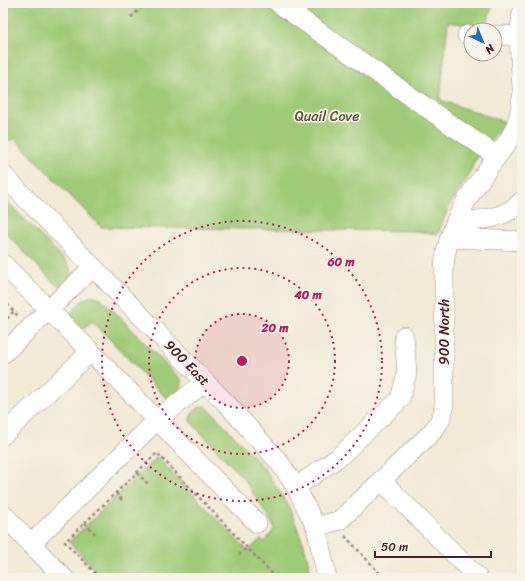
<svg xmlns="http://www.w3.org/2000/svg" width="525" height="581" viewBox="0 0 525 581" font-family="Sriracha,sans-serif">
<style>
.green{fill:#9fca77;stroke:#747451}
.lines{fill:none;stroke-linecap:round;stroke-linejoin:round}
.minor-casing{stroke:#9e8480;stroke-width:20}
.path{stroke:#9e8480;stroke-width:2.5;stroke-dasharray:3 3;stroke-linecap:butt}
.minor{stroke:#fff;stroke-width:19}
.ring{fill:none;stroke:#c2185b;stroke-width:2;stroke-dasharray:2 4}
.labels{text-anchor:middle;dominant-baseline:central;stroke-width:3.5;stroke-linejoin:round;paint-order:stroke}
.park-label{font-size:14px;fill:#645242;stroke:#f7f3e8}
.street-label{font-size:14px;fill:#4a1f2b;stroke:#f7f3e8}
.centre{fill:#c2185b;stroke:#f7f3e8;stroke-width:2}
.ring-label{font-size:12px;text-anchor:middle;font-weight:bold;fill:#c2185b;stroke:#f7f3e8;stroke-width:3.5;stroke-linejoin:round;paint-order:stroke}
</style>
<rect width="100%" height="100%" fill="#f7f3e8"/>
<filter id="ink" filterUnits="userSpaceOnUse"><feTurbulence type="fractalNoise" baseFrequency=".025" numOctaves="2"/><feDisplacementMap in="SourceGraphic" scale="8" xChannelSelector="R" yChannelSelector="G"/><feConvolveMatrix kernelMatrix="1 2 1 2 8 2 1 2 1" color-interpolation-filters="sRGB"/></filter>
<filter id="wash" filterUnits="userSpaceOnUse"><feTurbulence type="fractalNoise" baseFrequency=".012" numOctaves="4" result="noise"/><feDisplacementMap in="SourceGraphic" scale="16" xChannelSelector="R" yChannelSelector="G"/><feGaussianBlur stdDeviation="0.9" result="paint"/><feColorMatrix in="noise" values="0 0 0 0 0 0 0 0 0 0 0 0 0 0 0 0 0 1.4 0 .05"/><feComposite in="paint" operator="in"/></filter>
<g filter="url(#wash)">
<rect width="100%" height="100%" fill="#f2ead5"/>
<!-- green -->
<path class="green" d="M 3,3 L 493,3 L 486,27 L 448,22 L 440,100 L 505,122 L 474,162 L 469,175 L 449,206 L 438,234 L 415,231 L 101,227 L 15,139 L 3,141 Z
M 3,197 L 67,263 L 71,270 L 69,281 L 61,285 L 56,285 L 3,230 Z
M 96,296 L 102,299 L 183,382 C 180,390 176,393 169,398 L 164,396 L 92,321 L 83,329 L 80,329 L 74,325 L 72,312 C 79,303 84,296 96,296 Z
M 206,406 L 264,468 L 288,505 L 304,545 L 312,578 L 103,578 L 69,542 L 157,457 L 248,551 L 261,539 L 264,542 L 274,530 L 273,524 L 244,479 L 190,421 C 190,412 198,407 206,406 Z"/>
</g>
<g filter="url(#ink)">
<g class="lines">
<defs>
<path id="minor" d="M 278,3 L 454,127 L 497,156
M 522,13 C 518,38 520,63 522,88
M 467,35 L 471,35
M 495,35 L 520,36
M 3,175 L 227,404 L 279,462 L 296,487 L 316,527 L 327,578
M 456,221 C 478,221 506,219 522,201
M 450,238 L 522,241
M 3,264 L 93,354
M 3,354 L 93,267
M 3,435 L 87,355 L 93,354 L 257,523
M 381,480 L 478,578
M 296,487 L 339,457 L 400,399 L 407,373 L 404,336
M 3,514 L 31,544
M 316,527 L 340,520 L 431,433 C 439,424 443,417 444,405 L 444,268 C 447,217 481,179 509,140 C 517,126 521,112 522,96
M 64,578 L 31,544 L 157,420 L 205,382"/>
</defs>
<!-- minor casing -->
<use href="#minor" class="minor-casing"/>
<!-- path -->
<path class="path" d="M 131,17 L 147,3
M 3,300 L 19,317
M 3,323 L 14,311
M 137,473 L 148,484
M 116,493 L 122,500
M 85,523 L 96,535
M 345,536 L 384,578
M 239,555 L 247,547
M 100,578 L 65,542 L 157,453 L 276,578"/>
<!-- minor -->
<use href="#minor" class="minor"/>
</g>
</g>
<!-- distance rings -->
<circle cx="242" cy="361" r="47" fill="#c2185b" fill-opacity=".12"/>
<g class="ring">
<circle cx="242" cy="361" r="47"/>
<circle cx="242" cy="361" r="93"/>
<circle cx="242" cy="361" r="140"/>
</g>
<g class="labels">
<!-- park labels -->
<g class="park-label">
<text x="327" y="116">Quail Cove</text>
</g>
<!-- street labels -->
<g class="street-label">
<text transform="translate(444 332) rotate(-90)">900 North</text>
<text transform="translate(187 363) rotate(46)">900 East</text>
</g>
</g>
<circle cx="242" cy="361" r="6" class="centre"/>
<g class="ring-label">
<text x="341" y="266">60 m</text>
<text x="308" y="299">40 m</text>
<text x="275" y="332">20 m</text>
</g>
<!-- margin -->
<rect width="525" height="581" fill="none" stroke="#f7f3e8" stroke-width="16"/>
<!-- north arrow -->
<g transform="translate(483 42) rotate(136)"><circle r="19" fill="#f7f3e8" stroke="#b29e9c"/>
<path d="M0-3L7 15L0 10L-7 15Z" fill="#1f6fb2"/>
<text y="-6" font-size="11" font-weight="bold" text-anchor="middle" fill="#4a1f2b">N</text>
</g>
<!-- scale -->
<path d="M375 551v6h116v-6" fill="none" stroke="#4a1f2b" stroke-width="2"/>
<text x="381" y="551" font-size="12" fill="#4a1f2b" stroke="#f7f3e8" stroke-width="3" paint-order="stroke">50 m</text>
</svg>
